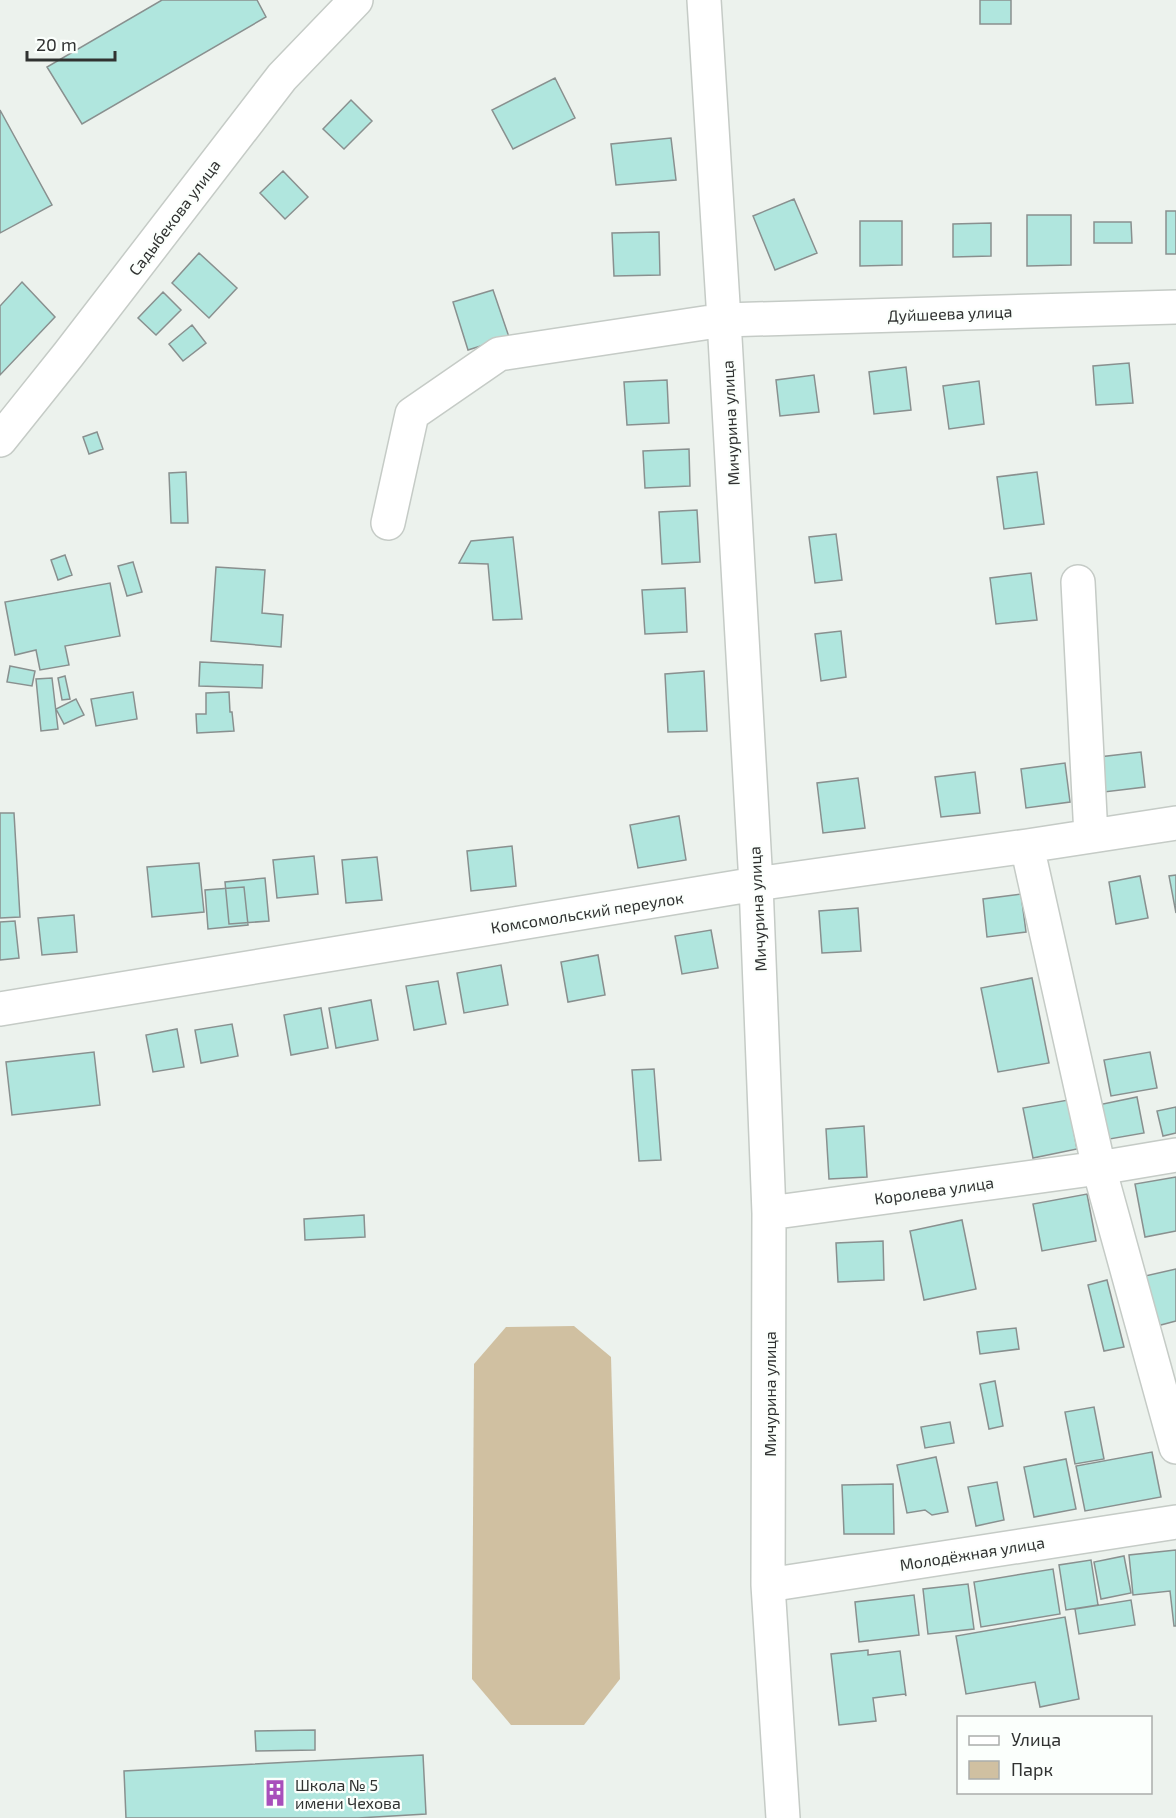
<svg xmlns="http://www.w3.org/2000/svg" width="1176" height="1818" viewBox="0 0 1176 1818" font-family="'Exo 2',sans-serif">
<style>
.green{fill:#d0c0a1}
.building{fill:#b0e6de;stroke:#89908f;stroke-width:1.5}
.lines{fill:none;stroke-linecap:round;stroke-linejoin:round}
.minor-casing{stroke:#c5cbc6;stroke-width:36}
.minor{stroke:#fff;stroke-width:33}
.labels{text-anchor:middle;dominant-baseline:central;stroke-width:4.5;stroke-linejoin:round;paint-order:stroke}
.street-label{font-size:16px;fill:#303231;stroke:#fbfffc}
.poi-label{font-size:16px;fill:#303231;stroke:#fbfffc;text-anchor:start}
</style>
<rect width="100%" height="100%" fill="#ecf2ed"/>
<!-- green -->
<path class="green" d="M 574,1326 L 611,1357 L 620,1679 L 584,1725 L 511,1725 L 472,1679 L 474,1364 L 506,1327 Z"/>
<!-- building -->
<path class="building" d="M 162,0 L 257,0 L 266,17 L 82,124 L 47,67 Z
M 980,0 L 1011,0 L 1011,24 L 980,24 Z
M 555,78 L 575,118 L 513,149 L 492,110 Z
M 351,100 L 372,121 L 344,149 L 323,129 Z
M 0,110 L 52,205 L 0,233 Z
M 671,138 L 676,180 L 616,185 L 611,144 Z
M 283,171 L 308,197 L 285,219 L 260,193 Z
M 794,199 L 817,253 L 775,270 L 753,216 Z
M 1166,211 L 1176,211 L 1176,254 L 1166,254 Z
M 1027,215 L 1071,215 L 1071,265 L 1027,266 Z
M 860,221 L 902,221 L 902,265 L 860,266 Z
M 1094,222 L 1131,222 L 1132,243 L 1094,243 Z
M 991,223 L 991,256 L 953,257 L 953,224 Z
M 659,232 L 660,275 L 614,276 L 612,233 Z
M 199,253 L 237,288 L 209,318 L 172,283 Z
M 22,282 L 55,317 L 0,375 L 0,306 Z
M 493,290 L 509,337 L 468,350 L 453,302 Z
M 163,292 L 181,310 L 156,335 L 138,318 Z
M 192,325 L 206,343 L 183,361 L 169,344 Z
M 1129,363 L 1133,403 L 1096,405 L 1093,366 Z
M 906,367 L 911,410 L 874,414 L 869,372 Z
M 814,375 L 819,412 L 780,416 L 776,380 Z
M 667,380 L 669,423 L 627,425 L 624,382 Z
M 979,381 L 984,424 L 949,429 L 943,386 Z
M 97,432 L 103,449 L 89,454 L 83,437 Z
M 689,449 L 690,486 L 645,488 L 643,451 Z
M 186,472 L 188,523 L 171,523 L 169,473 Z
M 1037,472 L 1044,524 L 1004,529 L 997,477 Z
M 697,510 L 700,562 L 662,564 L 659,512 Z
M 836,534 L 842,580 L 815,583 L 809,537 Z
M 513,537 L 522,619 L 493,620 L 488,564 L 459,563 L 471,541 Z
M 65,555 L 72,575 L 58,580 L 51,560 Z
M 133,562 L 142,592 L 127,596 L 118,566 Z
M 216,567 L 265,570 L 262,613 L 283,615 L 281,647 L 211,641 Z
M 1031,573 L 1037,620 L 996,624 L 990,578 Z
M 110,583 L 120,636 L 65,646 L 69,665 L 40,670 L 36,650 L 15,655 L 5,602 Z
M 685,588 L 687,632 L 645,634 L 642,590 Z
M 841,631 L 846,677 L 821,681 L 815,634 Z
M 200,662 L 263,665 L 262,688 L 199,686 Z
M 10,666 L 35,671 L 32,686 L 7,682 Z
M 704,671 L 707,731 L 668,732 L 665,674 Z
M 65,676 L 70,699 L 62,700 L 58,678 Z
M 52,678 L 58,729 L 41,731 L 36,679 Z
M 133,692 L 137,719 L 96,726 L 91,699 Z
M 229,692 L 230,712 L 232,712 L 234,731 L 197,733 L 196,714 L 206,714 L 206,693 Z
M 76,699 L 84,715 L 64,724 L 56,709 Z
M 1141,752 L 1145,787 L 1104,792 L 1099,757 Z
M 1065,763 L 1070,802 L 1026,808 L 1021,769 Z
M 975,772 L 980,813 L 941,817 L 935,777 Z
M 858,778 L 865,828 L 823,833 L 817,783 Z
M 0,813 L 14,813 L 20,917 L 0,918 Z
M 679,816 L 686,860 L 638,868 L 630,825 Z
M 512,846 L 516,886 L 471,891 L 467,851 Z
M 314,856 L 318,894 L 277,898 L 273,860 Z
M 377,857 L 382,900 L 346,903 L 342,860 Z
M 199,863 L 204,912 L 152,917 L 147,867 Z
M 1176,875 L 1176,913 L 1169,876 Z
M 1140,876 L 1148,918 L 1116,924 L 1109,882 Z
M 265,878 L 269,921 L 229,924 L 225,882 Z
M 244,887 L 248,925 L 208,929 L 205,890 Z
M 1021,894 L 1026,932 L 987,937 L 983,899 Z
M 858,908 L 861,951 L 822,953 L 819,911 Z
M 74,915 L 77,952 L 42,955 L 38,918 Z
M 15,921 L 19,958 L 0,960 L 0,922 Z
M 711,930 L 718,968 L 682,974 L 675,936 Z
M 598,955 L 605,995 L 568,1002 L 561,962 Z
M 501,965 L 508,1005 L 464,1013 L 457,973 Z
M 1032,978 L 1049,1063 L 998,1072 L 981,988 Z
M 438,981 L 446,1024 L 414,1030 L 406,986 Z
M 371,1000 L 378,1040 L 336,1048 L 329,1008 Z
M 321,1008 L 328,1048 L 291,1055 L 284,1015 Z
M 232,1024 L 238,1056 L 201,1063 L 195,1030 Z
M 177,1029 L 184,1067 L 153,1072 L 146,1035 Z
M 94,1052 L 100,1105 L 12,1115 L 6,1062 Z
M 1150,1052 L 1157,1088 L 1111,1096 L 1104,1060 Z
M 654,1069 L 661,1160 L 639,1161 L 632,1070 Z
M 1137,1097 L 1144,1133 L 1104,1140 L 1098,1105 Z
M 1068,1100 L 1077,1149 L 1033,1158 L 1023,1108 Z
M 1176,1107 L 1176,1133 L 1163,1136 L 1157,1111 Z
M 864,1126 L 867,1177 L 829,1179 L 826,1129 Z
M 1176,1177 L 1176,1231 L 1145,1237 L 1135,1184 Z
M 1087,1194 L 1096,1241 L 1042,1251 L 1033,1204 Z
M 364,1215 L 365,1237 L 305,1240 L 304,1219 Z
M 962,1220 L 976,1289 L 924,1300 L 910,1231 Z
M 883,1241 L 884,1280 L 838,1282 L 836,1243 Z
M 1176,1269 L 1176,1321 L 1157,1326 L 1145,1276 Z
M 1107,1280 L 1124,1347 L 1104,1351 L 1088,1285 Z
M 1016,1328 L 1019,1349 L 980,1354 L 977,1332 Z
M 995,1381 L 1003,1426 L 989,1429 L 980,1384 Z
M 1094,1407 L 1104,1459 L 1075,1464 L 1065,1412 Z
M 950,1422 L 954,1443 L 925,1448 L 921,1427 Z
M 1152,1452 L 1161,1497 L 1085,1511 L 1076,1466 Z
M 936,1457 L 948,1512 L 932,1515 L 925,1510 L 907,1513 L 897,1465 Z
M 1066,1459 L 1076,1509 L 1034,1517 L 1024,1467 Z
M 997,1482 L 1004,1520 L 976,1526 L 968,1487 Z
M 893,1484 L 894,1534 L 844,1534 L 842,1485 Z
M 1176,1550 L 1176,1626 L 1174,1626 L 1170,1591 L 1133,1595 L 1129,1555 Z
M 1124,1556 L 1131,1593 L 1101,1599 L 1094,1562 Z
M 1091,1560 L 1098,1605 L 1066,1610 L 1059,1565 Z
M 1053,1569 L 1060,1614 L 981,1627 L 974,1582 Z
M 968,1584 L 974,1629 L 928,1634 L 923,1589 Z
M 914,1595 L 919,1635 L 859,1642 L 855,1602 Z
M 1131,1600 L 1135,1625 L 1079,1634 L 1075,1609 Z
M 1065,1617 L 1079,1699 L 1040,1707 L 1035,1682 L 966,1694 L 956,1636 Z
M 868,1650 L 868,1655 L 900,1651 L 906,1696 L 905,1694 L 873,1698 L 876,1721 L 839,1725 L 831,1654 Z
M 315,1730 L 315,1750 L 256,1751 L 255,1731 Z
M 423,1755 L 426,1814 L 358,1818 L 126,1818 L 124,1771 Z"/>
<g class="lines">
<defs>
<path id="minor" d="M 704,0 L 724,320 L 756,884 L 769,1213 L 768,1585 L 783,1818
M 0,440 L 68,355 L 282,77 L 356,0
M 388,523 L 412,414 L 499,354 L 724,320 L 1176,307
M 1078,582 L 1091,836
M 1027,846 L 1099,1168 L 1176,1447
M 0,1009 L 756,884 L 1027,846 L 1176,823
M 769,1213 L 1099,1168 L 1176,1155
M 768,1585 L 1176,1522"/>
</defs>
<!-- minor casing -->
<use href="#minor" class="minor-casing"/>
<!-- minor -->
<use href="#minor" class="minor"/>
</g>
<!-- icons -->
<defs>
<symbol id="building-bare" viewBox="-9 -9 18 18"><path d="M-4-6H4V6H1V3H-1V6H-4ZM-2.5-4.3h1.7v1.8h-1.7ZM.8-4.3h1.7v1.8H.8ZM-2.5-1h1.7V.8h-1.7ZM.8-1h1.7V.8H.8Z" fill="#a84fbb" stroke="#fbfffc" stroke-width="2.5" paint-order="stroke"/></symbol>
</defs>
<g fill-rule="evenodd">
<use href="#building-bare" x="256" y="1774" width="38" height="38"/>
</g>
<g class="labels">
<!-- street labels -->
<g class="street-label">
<text transform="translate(174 217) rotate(-53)">Садыбекова улица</text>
<text transform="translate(950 313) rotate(-2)">Дуйшеева улица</text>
<text transform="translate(730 423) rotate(-93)">Мичурина улица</text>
<text transform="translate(757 909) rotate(-93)">Мичурина улица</text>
<text transform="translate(587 912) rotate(-9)">Комсомольский переулок</text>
<text transform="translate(934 1190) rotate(-8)">Королева улица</text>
<text transform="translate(769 1394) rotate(-90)">Мичурина улица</text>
<text transform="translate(972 1553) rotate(-9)">Молодёжная улица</text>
</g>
<!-- poi labels -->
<g class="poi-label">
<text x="295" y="1784">Школа № 5<tspan x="295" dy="18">имени Чехова</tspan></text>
</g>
</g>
<!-- legend -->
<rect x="957" y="1716" width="195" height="78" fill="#fbfffc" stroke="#aaadab" stroke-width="1.5"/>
<rect x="969" y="1736" width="30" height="9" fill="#ffffff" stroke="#aaadab" stroke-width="1.5"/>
<text x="1011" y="1746" font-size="18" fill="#303231">Улица</text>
<rect x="969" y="1761" width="30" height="18" fill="#d0c0a1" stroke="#aaadab" stroke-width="1.5"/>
<text x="1011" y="1776" font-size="18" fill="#303231">Парк</text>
<!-- scale -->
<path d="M27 51v9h88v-9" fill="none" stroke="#303231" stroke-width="3"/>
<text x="36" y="51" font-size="18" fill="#303231" stroke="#fbfffc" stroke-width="4.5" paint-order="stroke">20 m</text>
</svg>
